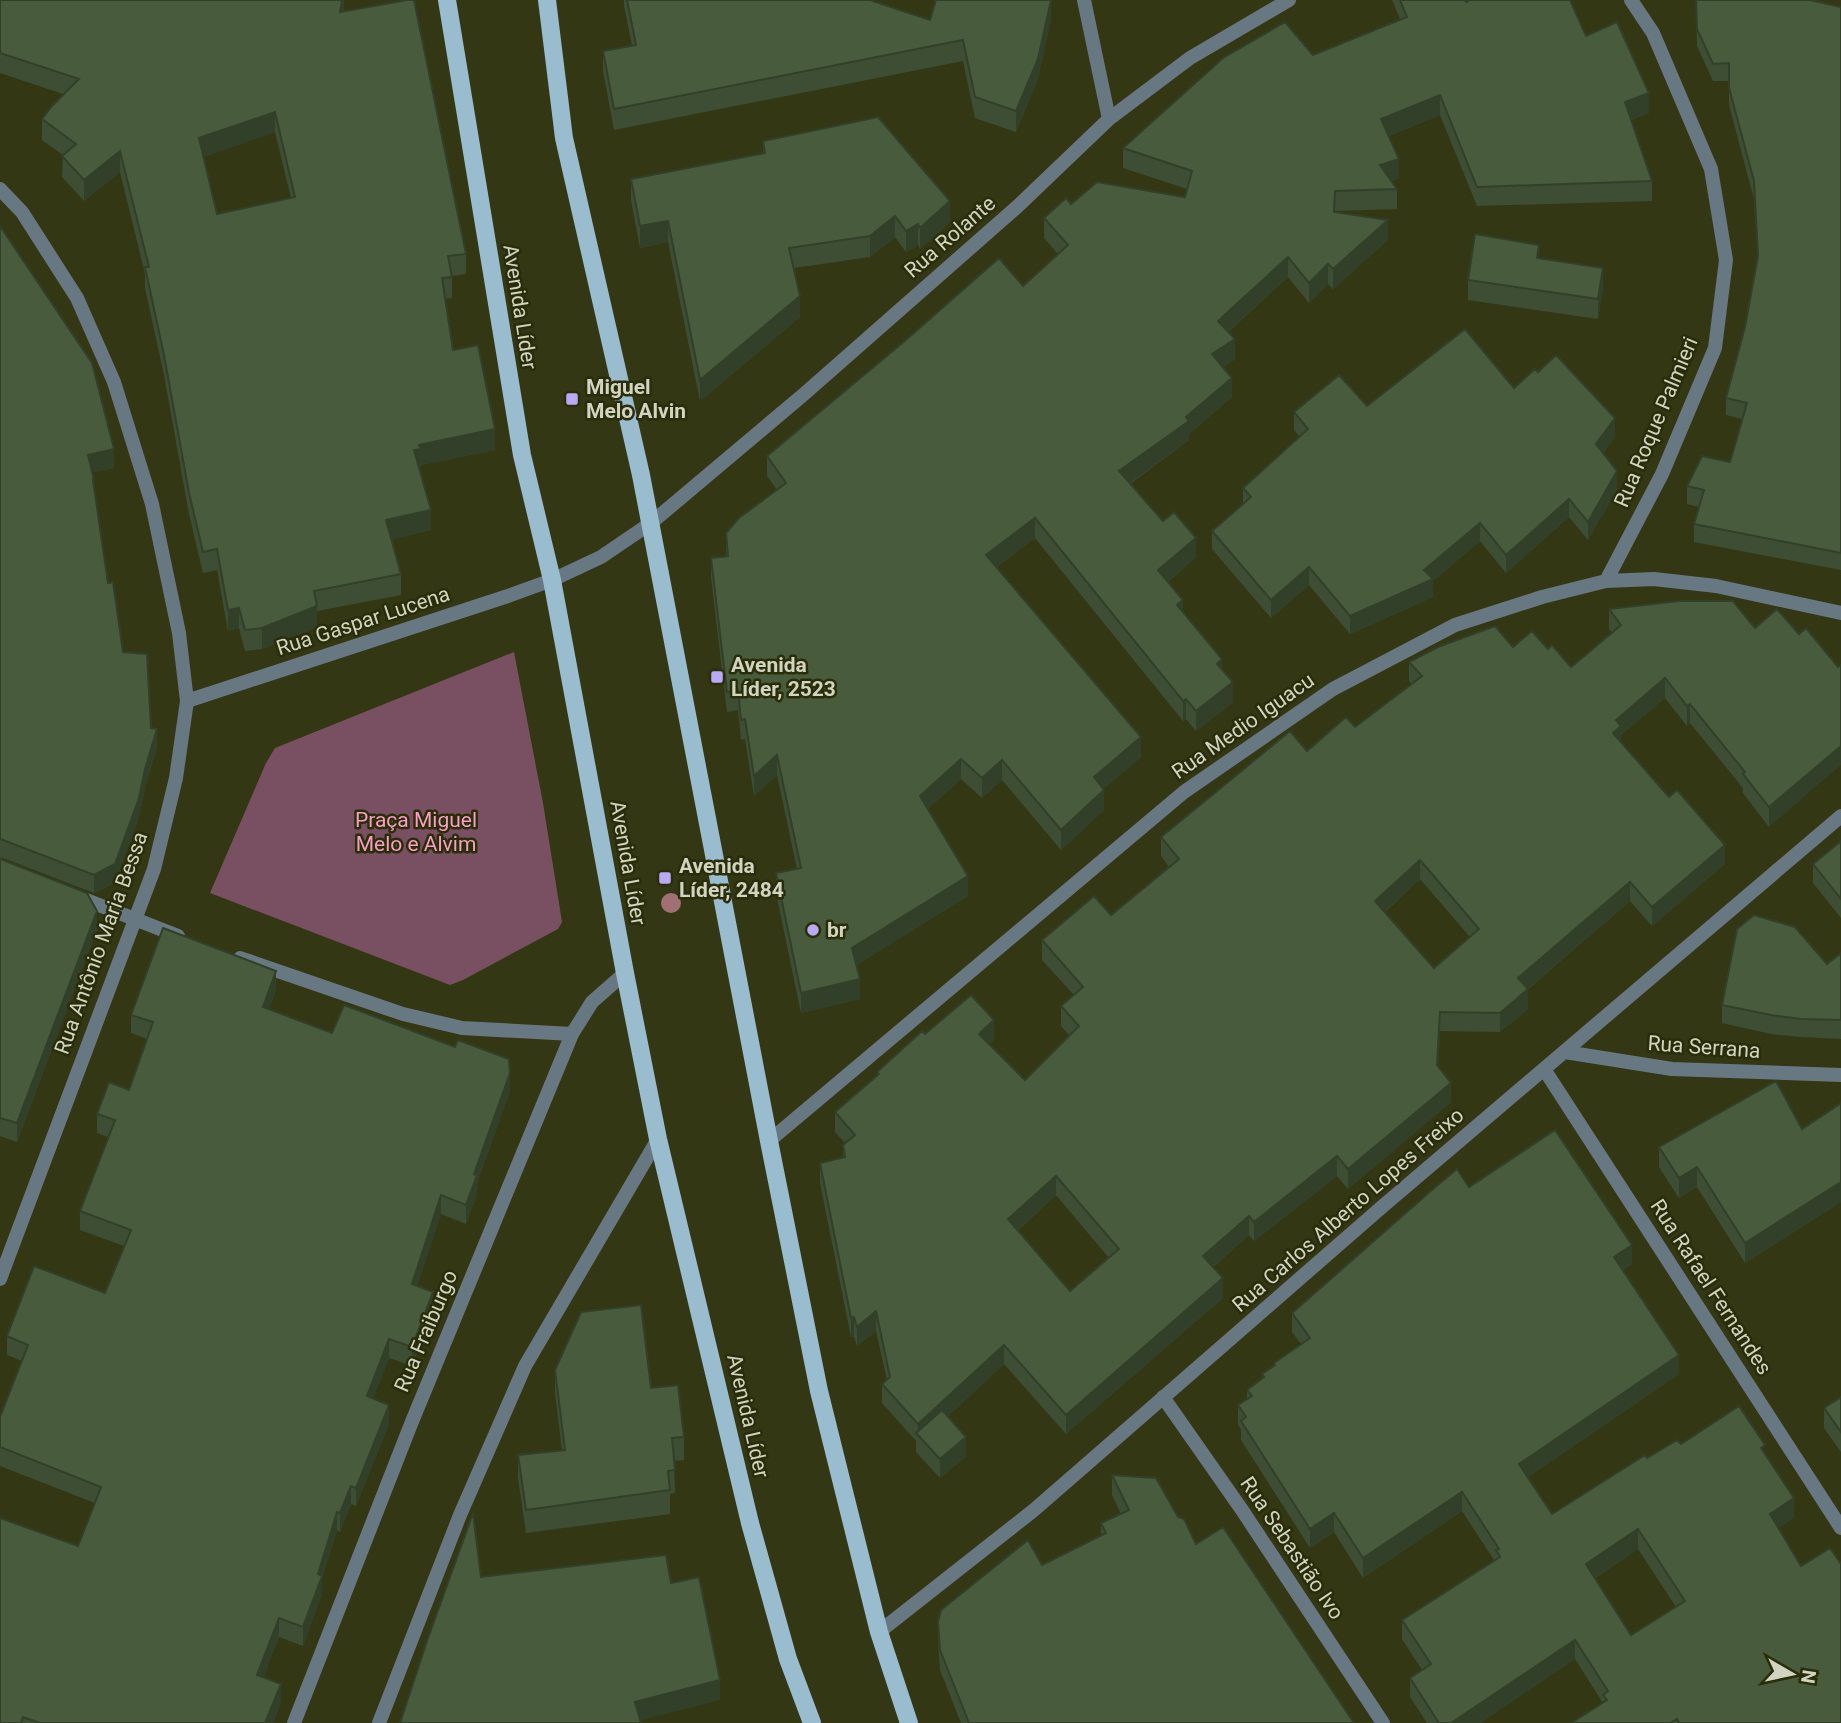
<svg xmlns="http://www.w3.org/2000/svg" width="1841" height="1723" viewBox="0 0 1841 1723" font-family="Roboto,sans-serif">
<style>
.green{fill:#795061}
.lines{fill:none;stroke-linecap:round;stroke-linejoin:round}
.street{stroke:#687882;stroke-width:14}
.primary{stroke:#9abccf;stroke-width:18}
.tree{fill:#a07075}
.wall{fill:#3e4e34;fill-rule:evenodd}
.shaded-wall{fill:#32402a}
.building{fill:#485b3c;stroke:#32402a;stroke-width:2;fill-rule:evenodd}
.poi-dot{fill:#baaaf6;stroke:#2a2d09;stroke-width:2.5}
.labels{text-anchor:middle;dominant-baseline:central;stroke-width:5;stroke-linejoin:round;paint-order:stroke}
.street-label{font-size:21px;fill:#d1d4c0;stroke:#2a2d09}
.poi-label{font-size:21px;font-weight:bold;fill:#d1d4c0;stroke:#2a2d09;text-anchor:start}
.park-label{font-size:21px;fill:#f89ec4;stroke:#2a2d09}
</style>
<rect width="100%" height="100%" fill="#343714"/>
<!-- green -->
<path class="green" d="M 514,652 L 543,803 L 562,922 L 558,929 L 463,980 L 450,985 L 210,893 L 266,763 L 275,748 Z"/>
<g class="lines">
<!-- street -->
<path class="street" d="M 1084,0 L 1109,119
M 0,189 L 22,212 L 77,298 L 114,382 L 152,504 L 179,633 L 187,701 L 176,778 L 154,869 L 0,1279
M 1606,581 L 1662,474 L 1715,348 L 1726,260 L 1711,169 L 1653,33 L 1631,0
M 187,701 L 508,596 L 552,580 L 601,557 L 651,523 L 803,395 L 1018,206 L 1109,119 L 1190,58 L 1289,0
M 76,896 L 178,936
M 240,958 L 403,1014 L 462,1028 L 572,1034
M 1565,1052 L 1672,1069 L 1841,1075
M 1544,1069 L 1841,1528
M 769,1141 L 1184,792 L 1333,689 L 1455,625 L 1542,597 L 1606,581 L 1654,579 L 1716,586 L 1841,613
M 1163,1397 L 1242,1510 L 1383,1723
M 879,1632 L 1034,1510 L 1383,1206 L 1841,816
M 294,1723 L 411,1424 L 572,1034 L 592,1002 L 625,973
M 379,1723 L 460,1515 L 525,1366 L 658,1139"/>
<!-- primary -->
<path class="primary" d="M 447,0 L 522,455 L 552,580 L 625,973 L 658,1139 L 750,1523 L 788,1659 L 812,1723
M 547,0 L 564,138 L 641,475 L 769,1141 L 819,1391 L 879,1632 L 909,1723"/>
</g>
<!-- trees -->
<circle class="tree" cx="671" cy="903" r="10"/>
<!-- wall -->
<path class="wall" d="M 0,0 L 344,0 L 343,11 L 466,254 L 466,274 L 452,276 L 452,298 L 445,299 L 453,350 L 495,450 L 421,465 L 421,469 L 420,470 L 431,530 L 392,539 L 401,574 L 401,595 L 317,611 L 317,627 L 262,649 L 245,651 L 239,628 L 228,631 L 217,570 L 203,573 L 189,514 L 164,375 L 145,288 L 145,274 L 120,172 L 84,201 L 62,177 L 63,155 L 42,140 L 42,119 L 63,94 L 0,73 ZM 275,132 L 291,198 L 217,214 L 203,157 Z
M 624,0 L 870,0 L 930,20 L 1051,19 L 1038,79 L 1016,132 L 975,118 L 963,61 L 614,130 L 603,71 L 603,51 L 632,45 L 624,6 Z
M 1392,0 L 1465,0 L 1466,2 L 1586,36 L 1649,113 L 1631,120 L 1652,181 L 1652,201 L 1477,206 L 1440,115 L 1389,136 L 1399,178 L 1392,181 L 1397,189 L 1397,209 L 1335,211 L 1335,212 L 1388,240 L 1333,289 L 1328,284 L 1309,303 L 1288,277 L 1228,332 L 1235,359 L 1223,367 L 1232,397 L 1189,434 L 1189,440 L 1130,484 L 1196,557 L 1168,582 L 1183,613 L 1222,670 L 1233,702 L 1196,731 L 1186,719 L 1183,721 L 1035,538 L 997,567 L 1141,757 L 1103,789 L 1104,810 L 1061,850 L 1002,780 L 982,798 L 961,779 L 928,809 L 968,896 L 856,965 L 860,999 L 801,1013 L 776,893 L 776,873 L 797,869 L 777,775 L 754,796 L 745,739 L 741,740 L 738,710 L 727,712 L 711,578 L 711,558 L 726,556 L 726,533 L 777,490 L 767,476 L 767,456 L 1023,286 L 1058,254 L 1044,238 L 1044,218 L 1071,204 L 1185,197 L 1187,189 L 1123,168 L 1123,148 L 1313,55 L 1400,19 Z
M 1696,0 L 1841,7 L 1841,570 L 1694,542 L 1694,524 L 1699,507 L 1687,504 L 1687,486 L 1730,462 L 1742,419 L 1726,415 L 1726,398 L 1745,327 L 1758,260 L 1754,199 L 1729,105 L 1729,81 L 1713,81 L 1697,46 Z
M 763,141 L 950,222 L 920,249 L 918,245 L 906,252 L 895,237 L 870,257 L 794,268 L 800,317 L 700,401 L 668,242 L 640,248 L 631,200 L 631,179 L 763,154 Z
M 0,226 L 114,468 L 93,472 L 94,493 L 108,583 L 123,652 L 151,728 L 157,747 L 145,788 L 139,817 L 115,883 L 94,893 L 3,858 L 0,858 Z
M 1539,258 L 1603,288 L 1598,319 L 1468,300 L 1468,280 Z
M 1514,388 L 1615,437 L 1603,453 L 1617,489 L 1588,540 L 1569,517 L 1506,573 L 1480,541 L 1433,581 L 1433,597 L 1350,634 L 1309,585 L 1271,618 L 1212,549 L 1212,531 L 1243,504 L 1243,488 L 1300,437 L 1294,430 L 1294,412 L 1367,406 Z
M 1609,609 L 1755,628 L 1777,609 L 1769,827 L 1743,793 L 1743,788 L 1690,723 L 1687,726 L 1665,698 L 1621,735 L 1621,742 L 1725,864 L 1652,926 L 1630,901 L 1528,989 L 1528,1009 L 1500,1032 L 1440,1031 L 1438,1067 L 1451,1102 L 1348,1189 L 1337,1176 L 1254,1241 L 1249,1235 L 1213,1267 L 1223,1298 L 1066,1434 L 1004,1364 L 948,1416 L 966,1456 L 940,1478 L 916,1452 L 916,1441 L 882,1403 L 882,1384 L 887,1380 L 876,1331 L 857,1346 L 854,1337 L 851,1337 L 820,1183 L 820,1163 L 843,1158 L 843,1145 L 845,1143 L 835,1132 L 835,1112 L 877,1076 L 877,1072 L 925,1034 L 994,1040 L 989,1044 L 1025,1080 L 1069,1035 L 1061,1026 L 1061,1006 L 1074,995 L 1042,960 L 1042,940 L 1111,915 L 1169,867 L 1161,856 L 1161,837 L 1307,751 L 1355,727 L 1412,684 L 1409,681 L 1409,662 L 1513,647 L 1548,649 L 1571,667 L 1612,633 L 1609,629 ZM 1420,879 L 1470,937 L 1434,968 L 1385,912 ZM 1056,1195 L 1109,1258 L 1070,1291 L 1018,1230 Z
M 1841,841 L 1841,918 L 1813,883 L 1813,864 Z
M 0,859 L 97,929 L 17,1142 L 0,1136 Z
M 1841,953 L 1841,1039 L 1801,1037 L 1771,1034 L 1722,1023 L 1722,1005 L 1827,964 Z
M 276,990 L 269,1009 L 332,1033 L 510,1091 L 477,1183 L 477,1194 L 466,1224 L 441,1214 L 417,1286 L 433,1311 L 412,1366 L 389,1358 L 373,1399 L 389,1424 L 356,1506 L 351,1504 L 340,1532 L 337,1530 L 322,1578 L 322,1594 L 303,1646 L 279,1637 L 263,1678 L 281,1703 L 273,1723 L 0,1723 L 78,1546 L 95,1503 L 0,1466 L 0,1417 L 22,1361 L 7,1355 L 7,1336 L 105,1293 L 124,1246 L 80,1230 L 80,1211 L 108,1137 L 97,1133 L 97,1114 L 129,1090 L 147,1039 L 131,1033 L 131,1015 Z
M 1841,1103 L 1841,1202 L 1745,1263 L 1697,1187 L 1679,1198 L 1659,1167 L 1659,1147 L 1802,1129 Z
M 1469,1187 L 1632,1264 L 1623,1270 L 1679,1374 L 1528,1477 L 1552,1514 L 1647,1458 L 1681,1444 L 1765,1454 L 1794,1518 L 1778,1528 L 1841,1723 L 1571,1723 L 1603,1703 L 1575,1659 L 1480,1723 L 1427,1723 L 1410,1697 L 1410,1678 L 1422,1670 L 1402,1639 L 1402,1620 L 1494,1560 L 1462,1511 L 1363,1578 L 1334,1532 L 1310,1548 L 1241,1440 L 1241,1429 L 1238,1425 L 1238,1405 L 1247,1399 L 1247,1390 L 1262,1379 L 1262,1374 L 1274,1365 L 1274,1363 L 1301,1344 L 1292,1332 L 1292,1313 ZM 1638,1549 L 1676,1607 L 1631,1635 L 1595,1578 Z
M 555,1370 L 651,1388 L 684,1437 L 684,1460 L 674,1461 L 675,1493 L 670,1494 L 670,1514 L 526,1533 L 518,1478 L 518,1455 L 562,1451 L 555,1393 Z
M 1841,1397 L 1841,1452 L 1824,1428 L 1824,1408 Z
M 1112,1475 L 1178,1517 L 1196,1544 L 1354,1723 L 961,1723 L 940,1670 L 938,1642 L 938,1622 L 1042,1565 L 1101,1535 L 1101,1523 L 1121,1514 L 1112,1495 Z"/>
<!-- shaded-wall -->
<path class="shaded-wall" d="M 342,0 L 344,0 L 340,32 L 340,12 Z
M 1051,0 L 1051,19 L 1038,79 L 1016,132 L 1016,111 Z
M 1649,93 L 1649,113 L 1625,122 L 1625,102 Z
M 1440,95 L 1440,115 L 1381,139 L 1381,119 Z
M 275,112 L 275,132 L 199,159 L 199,138 Z
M 120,151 L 120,172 L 84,201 L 84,180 Z
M 1399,159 L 1399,178 L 1380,185 L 1380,165 Z
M 950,201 L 950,222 L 920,249 L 920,228 Z
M 895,216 L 895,237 L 870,257 L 870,236 Z
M 1388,220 L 1388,240 L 1333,289 L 1333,269 Z
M 668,221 L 668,242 L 640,248 L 640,226 Z
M 918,224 L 918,245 L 906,252 L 906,231 Z
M 1288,257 L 1288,277 L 1218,340 L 1218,321 Z
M 1328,264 L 1328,284 L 1309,303 L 1309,283 Z
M 1603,268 L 1603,288 L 1598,319 L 1598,299 Z
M 800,296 L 800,317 L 700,401 L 700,380 Z
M 1235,339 L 1235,359 L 1212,374 L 1212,354 Z
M 1232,378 L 1232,397 L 1189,434 L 1189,440 L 1119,491 L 1119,471 Z
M 1615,418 L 1615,437 L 1596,463 L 1596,444 Z
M 495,429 L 495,450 L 421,465 L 421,469 L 414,471 L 414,450 L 419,445 Z
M 114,449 L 114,468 L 88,473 L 88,455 Z
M 1617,471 L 1617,489 L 1588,540 L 1588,522 Z
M 1569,499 L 1569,517 L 1506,573 L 1506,555 Z
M 431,510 L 431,530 L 386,541 L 386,520 Z
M 1035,518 L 1035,538 L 986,575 L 986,555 Z
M 1480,523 L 1480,541 L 1433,581 L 1433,597 L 1350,634 L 1350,616 L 1424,570 Z
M 1196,538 L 1196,557 L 1158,590 L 1158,570 Z
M 1309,567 L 1309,585 L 1271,618 L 1271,600 Z
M 1183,600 L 1183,620 L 1177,605 Z
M 317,606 L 317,627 L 262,649 L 262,628 Z
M 239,608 L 239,628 L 228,631 L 228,610 Z
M 1222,659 L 1222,679 L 1217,664 Z
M 1665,678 L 1665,698 L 1621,735 L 1621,746 L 1613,733 L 1616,720 Z
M 1233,682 L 1233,702 L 1196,731 L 1196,711 Z
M 1186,699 L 1186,719 L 1183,721 L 1183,701 Z
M 1690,704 L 1690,723 L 1687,726 L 1687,706 Z
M 157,729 L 157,747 L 145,788 L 139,817 L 115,883 L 94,893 L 94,875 L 145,769 Z
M 1141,737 L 1141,757 L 1094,797 L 1094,777 Z
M 1841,746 L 1841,765 L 1769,827 L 1769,807 Z
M 777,755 L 777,775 L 754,796 L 754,776 Z
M 961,759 L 961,779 L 920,816 L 920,796 Z
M 1002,760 L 1002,780 L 982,798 L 982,778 Z
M 1104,790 L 1104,810 L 1061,850 L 1061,830 Z
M 1725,845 L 1725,864 L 1652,926 L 1652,907 Z
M 1420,860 L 1420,879 L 1375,920 L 1375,901 Z
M 968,876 L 968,896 L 852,968 L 852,948 Z
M 1630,882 L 1630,901 L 1518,997 L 1518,978 Z
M 97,911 L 97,929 L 17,1142 L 17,1123 Z
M 276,971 L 276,990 L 263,1026 L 263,1007 Z
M 860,979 L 860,999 L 801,1013 L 801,993 Z
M 1528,989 L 1528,1009 L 1500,1032 L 1500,1013 Z
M 1440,1012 L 1440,1031 L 1437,1085 L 1437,1065 Z
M 994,1020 L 994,1040 L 979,1054 L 979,1034 Z
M 510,1073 L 510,1091 L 477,1183 L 477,1194 L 466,1224 L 466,1205 L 474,1174 Z
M 1451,1083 L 1451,1102 L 1348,1189 L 1348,1169 Z
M 1337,1156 L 1337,1176 L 1254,1241 L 1254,1222 Z
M 1697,1167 L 1697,1187 L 1679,1198 L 1679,1178 Z
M 1056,1176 L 1056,1195 L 1008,1238 L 1008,1219 Z
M 1841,1182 L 1841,1202 L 1745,1263 L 1745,1243 Z
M 441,1195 L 441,1214 L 412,1303 L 412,1284 Z
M 1249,1216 L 1249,1235 L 1203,1275 L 1203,1256 Z
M 1632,1245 L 1632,1264 L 1614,1276 L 1614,1257 Z
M 1223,1278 L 1223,1298 L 1066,1434 L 1066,1415 Z
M 433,1292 L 433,1311 L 412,1366 L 412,1347 Z
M 876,1311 L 876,1331 L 857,1346 L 857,1327 Z
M 854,1317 L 854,1337 L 851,1337 L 851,1318 Z
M 389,1339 L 389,1358 L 367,1415 L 367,1396 Z
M 1004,1345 L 1004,1364 L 922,1440 L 918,1435 L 918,1424 Z
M 1679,1355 L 1679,1374 L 1519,1483 L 1519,1464 Z
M 389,1405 L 389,1424 L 356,1506 L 356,1488 Z
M 966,1437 L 966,1456 L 940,1478 L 940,1459 Z
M 351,1486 L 351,1504 L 340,1532 L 340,1513 Z
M 1462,1492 L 1462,1511 L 1363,1578 L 1363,1558 Z
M 1794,1498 L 1794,1518 L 1770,1533 L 1770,1514 Z
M 337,1512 L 337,1530 L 322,1578 L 322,1594 L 303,1646 L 303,1627 Z
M 1334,1513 L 1334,1532 L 1310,1548 L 1310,1529 Z
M 1638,1529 L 1638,1549 L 1586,1583 L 1586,1564 Z
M 279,1618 L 279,1637 L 257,1694 L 257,1675 Z
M 1575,1640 L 1575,1659 L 1480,1723 L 1451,1723 Z
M 720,1680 L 720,1700 L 635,1722 L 635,1702 Z
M 281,1684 L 281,1703 L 273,1723 L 265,1723 Z"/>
<!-- building -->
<path class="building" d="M 0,0 L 342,0 L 340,12 L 407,0 L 414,0 L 466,254 L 448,256 L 452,277 L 442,278 L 453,350 L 478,345 L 495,429 L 419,445 L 421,449 L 414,450 L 431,510 L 386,520 L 401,574 L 314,591 L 317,606 L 262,628 L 245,630 L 239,608 L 228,610 L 217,549 L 203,552 L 189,493 L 164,355 L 145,267 L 149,267 L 120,151 L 84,180 L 62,156 L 76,144 L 42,119 L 52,106 L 79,79 L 0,53 ZM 275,112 L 295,197 L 217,214 L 199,138 Z
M 627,0 L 870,0 L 930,20 L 936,0 L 1051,0 L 1038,59 L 1016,111 L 975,97 L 963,40 L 614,109 L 603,51 L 636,45 Z
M 1400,0 L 1465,0 L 1466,2 L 1470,0 L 1570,0 L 1586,36 L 1617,22 L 1649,93 L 1625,102 L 1652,181 L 1477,187 L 1440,95 L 1381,119 L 1399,159 L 1380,165 L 1397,189 L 1335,191 L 1334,212 L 1388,220 L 1333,269 L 1328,264 L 1309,283 L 1288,257 L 1218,321 L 1235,339 L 1212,354 L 1232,378 L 1186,417 L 1189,421 L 1119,471 L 1163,521 L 1174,512 L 1196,538 L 1158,570 L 1183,600 L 1177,605 L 1222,659 L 1217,664 L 1233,682 L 1196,711 L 1186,699 L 1183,701 L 1035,518 L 986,555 L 1141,737 L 1094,777 L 1104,790 L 1061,830 L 1002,760 L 982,778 L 961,759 L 920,796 L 968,876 L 852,948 L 860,979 L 801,993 L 776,873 L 801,868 L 777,755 L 754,776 L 745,719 L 741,720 L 738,690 L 727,692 L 711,558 L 728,556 L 726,533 L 739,518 L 786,483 L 767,456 L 907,339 L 999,258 L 1023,286 L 1068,245 L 1044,218 L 1066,198 L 1071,204 L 1097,182 L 1185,197 L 1192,171 L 1123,148 L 1223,58 L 1285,22 L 1313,55 L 1407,17 Z
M 1696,0 L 1810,0 L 1841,7 L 1841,553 L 1694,524 L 1704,490 L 1687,486 L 1702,456 L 1730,462 L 1747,403 L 1726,398 L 1745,327 L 1758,256 L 1754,181 L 1729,88 L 1729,63 L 1713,64 L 1697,29 Z
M 878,117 L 950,201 L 920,228 L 918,224 L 906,231 L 895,216 L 870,236 L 789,248 L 800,296 L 700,380 L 668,221 L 640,226 L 631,179 L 765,153 L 763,141 Z
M 0,226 L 92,363 L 114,449 L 88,455 L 94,480 L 93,480 L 108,583 L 113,582 L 123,652 L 147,654 L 151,728 L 157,729 L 145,769 L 139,798 L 115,864 L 94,875 L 3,840 L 0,839 Z
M 1475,234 L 1539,245 L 1537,258 L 1603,268 L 1598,299 L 1468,280 Z
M 1465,329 L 1514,388 L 1535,369 L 1538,372 L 1556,355 L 1615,418 L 1596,444 L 1617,471 L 1588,522 L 1569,499 L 1506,555 L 1480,523 L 1424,570 L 1433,579 L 1350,616 L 1309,567 L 1271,600 L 1212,531 L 1251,497 L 1243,488 L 1308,429 L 1294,412 L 1339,375 L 1367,406 Z
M 1679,601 L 1733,601 L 1755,628 L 1777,609 L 1799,634 L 1806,628 L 1838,667 L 1841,665 L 1841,746 L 1769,807 L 1743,774 L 1745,772 L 1690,704 L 1687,706 L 1665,678 L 1616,720 L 1621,726 L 1613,733 L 1669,797 L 1677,790 L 1725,845 L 1652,907 L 1630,882 L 1518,978 L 1528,989 L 1500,1013 L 1440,1012 L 1437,1065 L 1451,1083 L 1348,1169 L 1337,1156 L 1254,1222 L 1249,1216 L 1203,1256 L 1223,1278 L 1066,1415 L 1004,1345 L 918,1424 L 882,1384 L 890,1377 L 876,1311 L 857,1327 L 854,1317 L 851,1318 L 820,1163 L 845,1157 L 843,1145 L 855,1135 L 835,1112 L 879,1074 L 877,1072 L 922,1031 L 925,1034 L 971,995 L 994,1020 L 979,1034 L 1025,1080 L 1079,1026 L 1061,1006 L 1083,987 L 1042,940 L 1094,896 L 1111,915 L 1179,859 L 1161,837 L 1290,731 L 1307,751 L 1346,717 L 1355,727 L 1422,676 L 1409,662 L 1438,647 L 1495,626 L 1513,647 L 1532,631 L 1548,649 L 1552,645 L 1571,667 L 1621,625 L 1609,609 ZM 1420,860 L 1479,929 L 1434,968 L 1375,901 ZM 1056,1176 L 1119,1249 L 1070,1291 L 1008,1219 Z
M 1841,841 L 1841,899 L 1813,864 Z
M 0,859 L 87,893 L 97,911 L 17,1123 L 0,1118 Z
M 1754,915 L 1795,927 L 1827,964 L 1841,953 L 1841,1020 L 1801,1019 L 1771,1015 L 1722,1005 L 1737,929 Z
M 163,928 L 276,971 L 263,1007 L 332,1033 L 344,1005 L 455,1047 L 458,1040 L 509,1059 L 510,1073 L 474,1174 L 477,1175 L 466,1205 L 441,1195 L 412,1284 L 433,1292 L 412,1347 L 389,1339 L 367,1396 L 389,1405 L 356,1488 L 351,1486 L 340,1513 L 337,1512 L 318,1574 L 322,1576 L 303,1627 L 279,1618 L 257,1675 L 281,1684 L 265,1723 L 40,1723 L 23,1717 L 21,1723 L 0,1723 L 0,1518 L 78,1546 L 101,1487 L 0,1447 L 0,1417 L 28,1345 L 7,1336 L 34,1266 L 105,1293 L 131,1230 L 80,1211 L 115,1120 L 97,1114 L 109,1082 L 129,1090 L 153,1022 L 131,1015 Z
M 1776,1081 L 1802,1129 L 1841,1103 L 1841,1182 L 1745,1243 L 1697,1167 L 1679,1178 L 1659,1147 Z
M 1555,1130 L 1632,1245 L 1614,1257 L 1679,1355 L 1519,1464 L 1552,1514 L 1645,1455 L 1647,1458 L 1677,1440 L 1681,1444 L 1739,1406 L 1765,1445 L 1761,1448 L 1794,1498 L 1770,1514 L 1801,1566 L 1830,1548 L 1841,1564 L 1841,1723 L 1679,1723 L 1677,1719 L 1670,1723 L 1571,1723 L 1607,1700 L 1603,1695 L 1608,1691 L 1575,1640 L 1451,1723 L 1439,1723 L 1410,1678 L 1431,1664 L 1402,1620 L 1500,1557 L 1496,1550 L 1499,1549 L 1462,1492 L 1363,1558 L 1334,1513 L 1310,1529 L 1241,1421 L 1246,1417 L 1238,1405 L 1252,1396 L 1247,1390 L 1264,1377 L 1262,1374 L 1275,1365 L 1274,1363 L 1310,1338 L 1292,1313 L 1433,1189 L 1457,1169 L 1469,1187 ZM 1638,1529 L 1685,1601 L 1631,1635 L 1586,1564 Z
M 641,1305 L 651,1388 L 678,1385 L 684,1437 L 672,1438 L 675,1470 L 668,1471 L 670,1490 L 526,1510 L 518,1455 L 565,1450 L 555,1370 L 581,1312 Z
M 1841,1397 L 1841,1432 L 1824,1408 Z
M 942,1410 L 966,1437 L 940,1459 L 916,1433 Z
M 1112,1475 L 1156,1478 L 1178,1517 L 1184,1519 L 1196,1544 L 1223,1527 L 1354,1723 L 969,1723 L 940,1650 L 938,1622 L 941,1610 L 1028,1540 L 1042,1565 L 1106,1533 L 1101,1523 L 1129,1510 Z
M 473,1513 L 481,1577 L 666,1555 L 671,1583 L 699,1577 L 720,1680 L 635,1702 L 641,1723 L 400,1723 L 427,1641 Z"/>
<!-- markers -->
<g class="poi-dot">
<rect x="565" y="392" width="14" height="14" rx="3.5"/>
<rect x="710" y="670" width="14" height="14" rx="3.5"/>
<rect x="658" y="871" width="14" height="14" rx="3.5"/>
<circle cx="813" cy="930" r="7"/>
</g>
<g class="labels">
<!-- street labels -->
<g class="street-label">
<text transform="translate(950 237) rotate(-41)">Rua Rolante</text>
<text transform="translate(520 307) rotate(81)">Avenida Líder</text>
<text transform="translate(1656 422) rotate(-67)">Rua Roque Palmieri</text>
<text transform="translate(363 621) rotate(-18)">Rua Gaspar Lucena</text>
<text transform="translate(1243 726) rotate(-35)">Rua Medio Iguacu</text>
<text transform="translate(628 863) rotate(80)">Avenida Líder</text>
<text transform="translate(101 943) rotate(-70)">Rua Antônio Maria Bessa</text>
<text transform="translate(1704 1047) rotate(4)">Rua Serrana</text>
<text transform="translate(1348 1210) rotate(-41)">Rua Carlos Alberto Lopes Freixo</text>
<text transform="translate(1711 1287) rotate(57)">Rua Rafael Fernandes</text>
<text transform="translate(426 1331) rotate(-67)">Rua Fraiburgo</text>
<text transform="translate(748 1416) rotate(77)">Avenida Líder</text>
<text transform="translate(1292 1548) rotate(56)">Rua Sebastião Ivo</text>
</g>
<!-- poi labels -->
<g class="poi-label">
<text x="586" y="387">Miguel<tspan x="586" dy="24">Melo Alvin</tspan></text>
<text x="731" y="665">Avenida<tspan x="731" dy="24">Líder, 2523</tspan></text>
<text x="679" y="866">Avenida<tspan x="679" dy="24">Líder, 2484</tspan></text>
<text x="827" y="930">br</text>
</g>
<!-- park labels -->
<g class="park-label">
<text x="416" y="820">Praça Miguel<tspan x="416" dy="24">Melo e Alvim</tspan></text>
</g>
</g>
<!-- north arrow -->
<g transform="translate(1792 1674) rotate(99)" stroke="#2a2d09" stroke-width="5" paint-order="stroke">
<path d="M0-5L12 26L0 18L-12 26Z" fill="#d1d4c0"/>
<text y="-10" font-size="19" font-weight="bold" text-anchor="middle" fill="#d1d4c0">N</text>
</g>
</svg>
